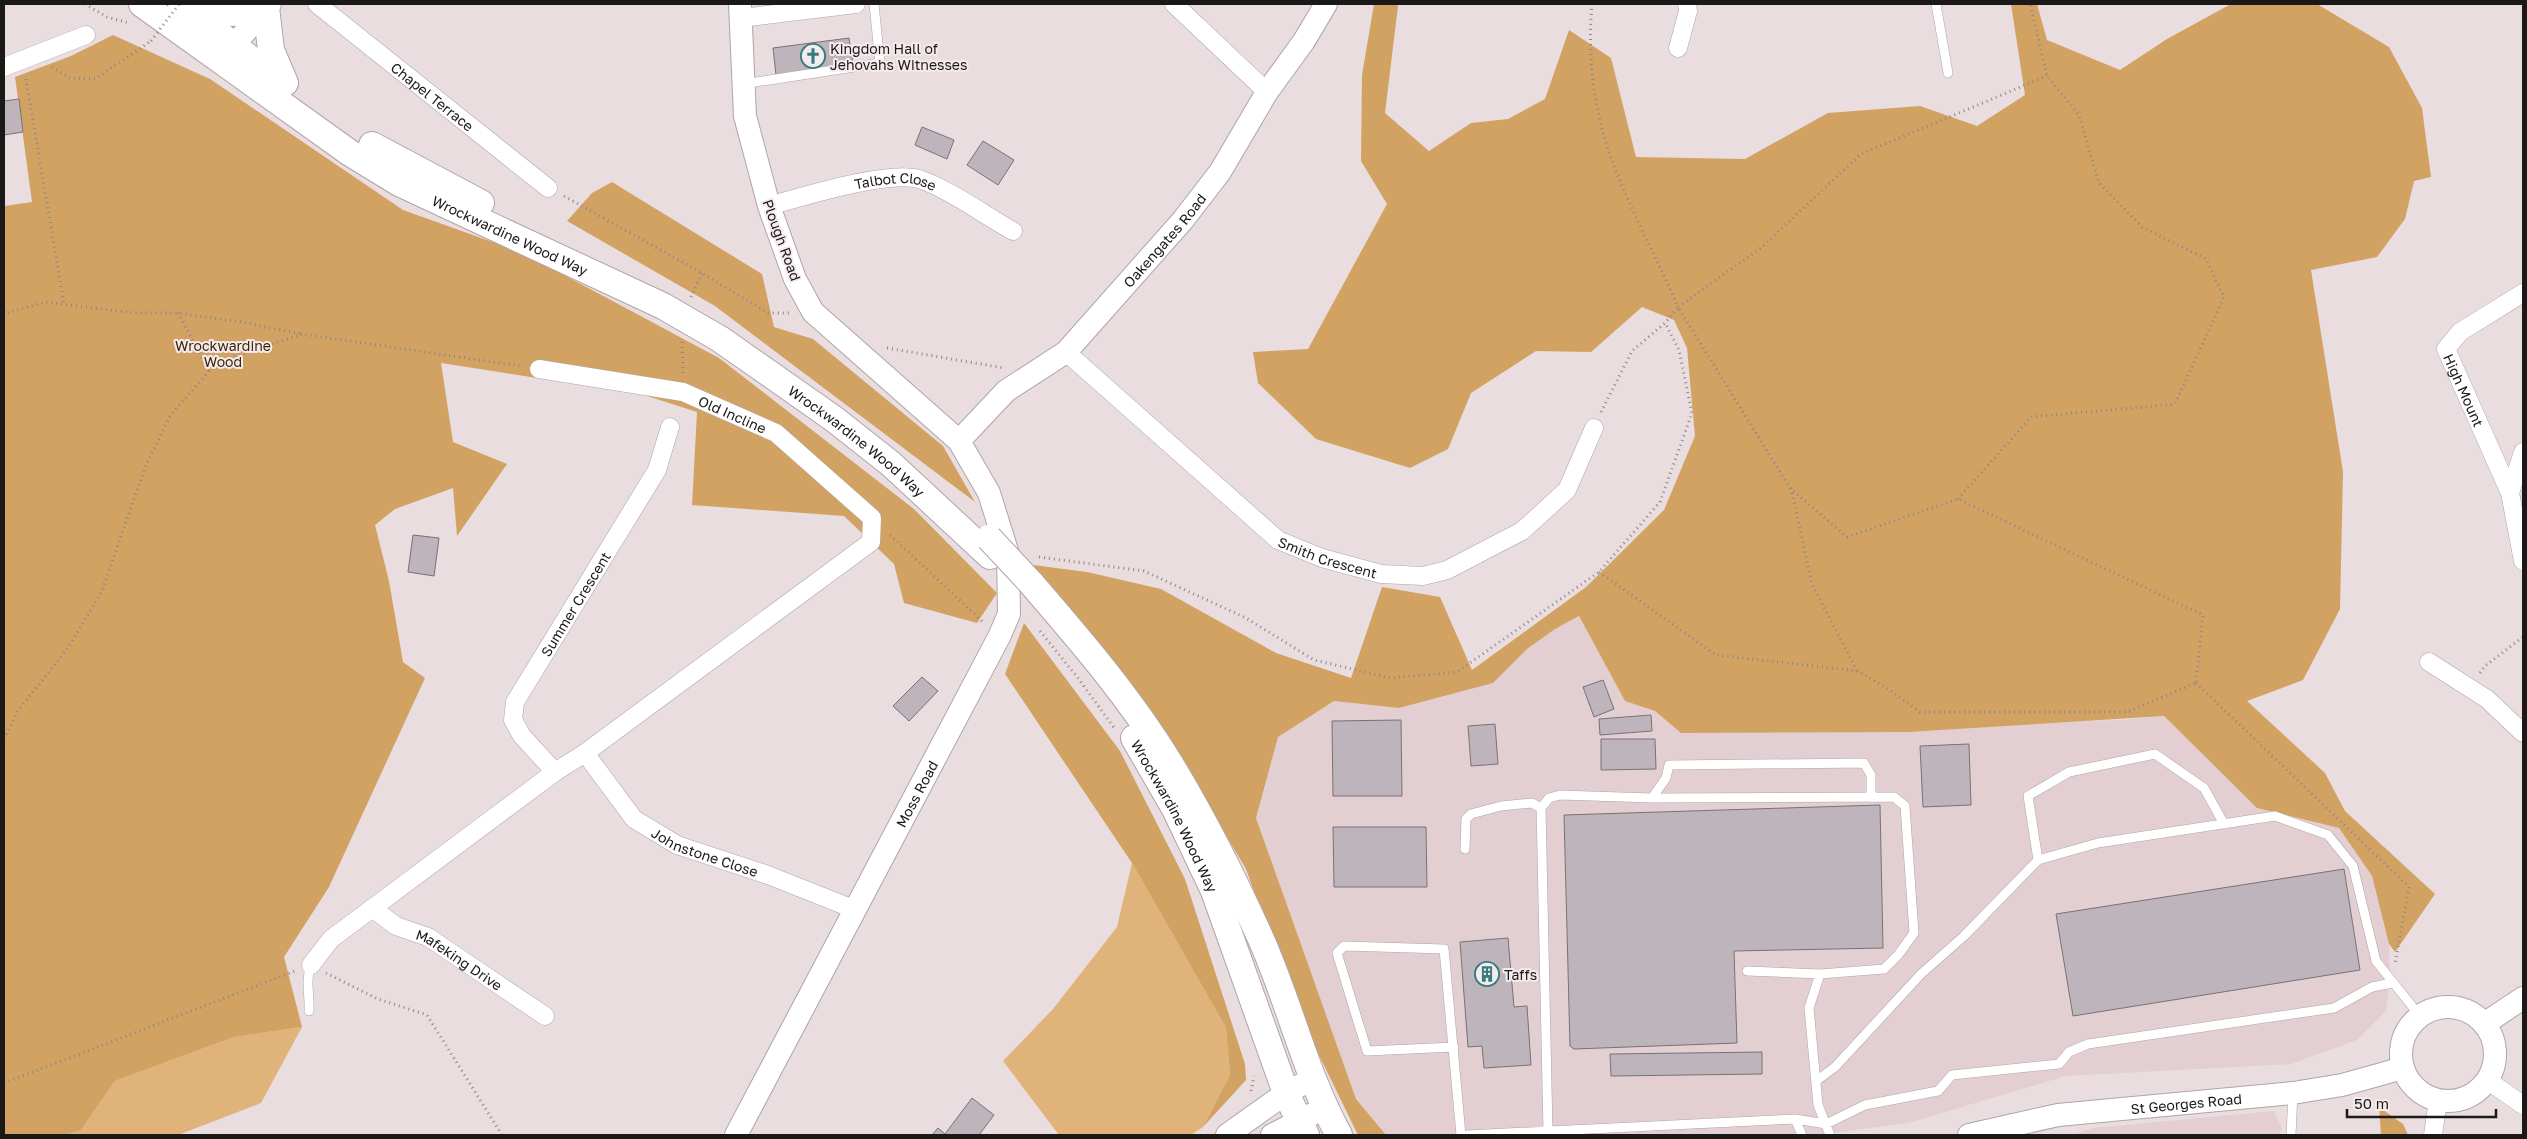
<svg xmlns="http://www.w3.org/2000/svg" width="2527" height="1139" viewBox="0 0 2527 1139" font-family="'Golos Text',sans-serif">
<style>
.built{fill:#e3cfd2}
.green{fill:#dfb379}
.forest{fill:#d2a263}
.building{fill:#bdb5bb;stroke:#787176}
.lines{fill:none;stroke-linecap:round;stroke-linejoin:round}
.service-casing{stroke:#afa4a6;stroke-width:10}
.minor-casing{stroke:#afa4a6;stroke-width:19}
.tertiary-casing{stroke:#afa4a6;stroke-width:24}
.secondary-casing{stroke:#afa4a6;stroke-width:28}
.path{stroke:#8e8687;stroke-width:3;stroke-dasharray:1 4;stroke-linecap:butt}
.service{stroke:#fff;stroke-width:9}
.minor{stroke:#fff;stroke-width:18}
.tertiary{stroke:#fff;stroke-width:22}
.secondary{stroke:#fff;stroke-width:26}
.secondary-bridge-casing{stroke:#afa4a6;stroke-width:28;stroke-linecap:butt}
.path-bridge{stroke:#8e8687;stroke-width:3;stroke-dasharray:1 4;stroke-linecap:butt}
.secondary-bridge{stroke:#fff;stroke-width:26}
.labels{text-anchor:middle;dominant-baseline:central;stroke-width:4;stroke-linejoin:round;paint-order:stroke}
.poi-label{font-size:14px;fill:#1b1818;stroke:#f6ebec;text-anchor:start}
.street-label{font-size:14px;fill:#1b1818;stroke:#f6ebec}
.park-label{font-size:14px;fill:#3a2609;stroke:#f6ebec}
</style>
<rect width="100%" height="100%" fill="#e9dddf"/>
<!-- built -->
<path class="built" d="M 1579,616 L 1625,701 L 1655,711 L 1681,733 L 2121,720 L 2164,716 L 2257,808 L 2339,828 L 2372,876 L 2389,944 L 2390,977 L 2386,1011 L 2357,1040 L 2291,1064 L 2066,1076 L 1908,1123 L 1817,1135 L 1386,1135 L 1356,1099 L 1256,818 L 1278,737 L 1334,701 L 1399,708 L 1493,683 L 1527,649 L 1555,629 Z
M 2274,1111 L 2282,1128 L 2279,1135 L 2073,1135 L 2093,1128 Z"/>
<!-- green -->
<path class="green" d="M 1132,863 L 1226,1028 L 1230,1075 L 1203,1127 L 1191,1135 L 1059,1135 L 1003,1061 L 1053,1009 L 1117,927 Z
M 302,1027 L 261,1103 L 178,1135 L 66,1135 L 81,1130 L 115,1081 L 234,1037 Z"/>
<!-- forest -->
<path class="forest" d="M 1374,4 L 1396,4 L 1398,6 L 1385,113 L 1429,151 L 1471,123 L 1508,119 L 1545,99 L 1569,30 L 1611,58 L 1636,157 L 1745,159 L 1828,113 L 1920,106 L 1977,126 L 2025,95 L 2011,4 L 2037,4 L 2047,40 L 2120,70 L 2167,39 L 2231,4 L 2317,4 L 2389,47 L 2422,108 L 2431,177 L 2414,181 L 2405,219 L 2377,257 L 2311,270 L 2343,472 L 2340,609 L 2303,680 L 2247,701 L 2325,773 L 2345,811 L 2435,894 L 2395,952 L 2389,944 L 2372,876 L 2339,828 L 2257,808 L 2164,716 L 1908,732 L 1681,733 L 1655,711 L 1625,701 L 1579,616 L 1555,629 L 1527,649 L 1493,683 L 1399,708 L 1334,701 L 1278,737 L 1256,818 L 1356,1099 L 1386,1135 L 1358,1135 L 1297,1010 L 1246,869 L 1161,727 L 1033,565 L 1087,572 L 1161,589 L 1276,653 L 1351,678 L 1382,587 L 1440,597 L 1472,670 L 1586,587 L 1664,510 L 1695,436 L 1687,348 L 1674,320 L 1642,307 L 1591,352 L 1536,351 L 1471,393 L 1448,449 L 1410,468 L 1316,439 L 1258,383 L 1253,352 L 1308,349 L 1387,204 L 1361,161 L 1362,75 Z
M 113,35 L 210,79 L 403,210 L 523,253 L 719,358 L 914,509 L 997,593 L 977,623 L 904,603 L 894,564 L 844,516 L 692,505 L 697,412 L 641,394 L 441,363 L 453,442 L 507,464 L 457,536 L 453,488 L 395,509 L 375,525 L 389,581 L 403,662 L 425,678 L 329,887 L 284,957 L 302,1027 L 234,1037 L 115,1081 L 81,1130 L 66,1135 L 4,1135 L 4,206 L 32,202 L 15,77 L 71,56 Z
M 612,182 L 762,274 L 774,327 L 813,339 L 943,446 L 975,502 L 715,306 L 567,221 L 592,193 Z
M 1024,623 L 1120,751 L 1185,879 L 1245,1064 L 1246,1080 L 1203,1127 L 1230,1075 L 1226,1028 L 1132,863 L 1005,674 Z
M 2379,1107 L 2403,1124 L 2408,1135 L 2381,1135 Z"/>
<!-- building -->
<path class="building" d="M 849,38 L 853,64 L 776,75 L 773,48 Z
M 19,99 L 23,132 L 4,135 L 4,101 Z
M 922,127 L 954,140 L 947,159 L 915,145 Z
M 983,141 L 1014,160 L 998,185 L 967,165 Z
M 413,535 L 439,538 L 434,576 L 408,572 Z
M 922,677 L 938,691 L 909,721 L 893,706 Z
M 1603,680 L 1614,709 L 1594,717 L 1583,687 Z
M 1651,715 L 1652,731 L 1600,735 L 1599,719 Z
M 1401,720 L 1402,796 L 1333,796 L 1332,721 Z
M 1495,724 L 1498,764 L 1471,766 L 1468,726 Z
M 1601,739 L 1655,739 L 1656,769 L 1601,770 Z
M 1969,744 L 1971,805 L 1923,807 L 1920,746 Z
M 1880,805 L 1883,948 L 1734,951 L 1737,1043 L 1574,1049 L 1570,1046 L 1564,815 Z
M 1333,827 L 1426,827 L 1427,887 L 1334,887 Z
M 2344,869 L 2360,970 L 2073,1016 L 2056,914 Z
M 1508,938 L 1514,1007 L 1527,1006 L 1531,1065 L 1484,1068 L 1482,1046 L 1468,1047 L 1460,942 Z
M 1762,1052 L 1762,1074 L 1611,1076 L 1610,1054 Z
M 972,1098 L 994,1115 L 979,1135 L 932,1135 L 938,1128 L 945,1134 Z"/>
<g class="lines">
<defs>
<path id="service" d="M 1936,4 L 1948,73
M 743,84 L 880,63 L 874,4
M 1652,798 L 1666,778 L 1669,765 L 1864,763 L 1871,775 L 1871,797
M 1465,849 L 1466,819 L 1471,814 L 1501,806 L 1532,803 L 1541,808
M 2038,860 L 2028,796 L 2069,772 L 2155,754 L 2204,788 L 2224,824
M 1747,971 L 1820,974
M 309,1011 C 310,995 305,981 311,965
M 1454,1047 L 1367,1051 L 1337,953 L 1344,946 L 1444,949 L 1461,1135
M 1816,1081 L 1835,1067 L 1921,974 L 1964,936 L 2038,860 L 2098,843 L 2275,816 L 2328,835 L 2353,866 L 2376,961 L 2420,1016
M 1795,1119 L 1802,1135
M 1548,1132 L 1541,808 L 1549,798 L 1560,795 L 1652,798 L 1894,797 L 1905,806 L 1914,933 L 1898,955 L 1884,969 L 1820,974 L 1809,1008 L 1818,1105 L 1830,1135
M 1467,1135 L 1795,1119 L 1826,1124 L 1865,1105 L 1938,1091 L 1952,1075 L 2059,1064 L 2069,1052 L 2088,1044 L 2334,1008 L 2372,987 L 2392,983
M 2291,1135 L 2293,1093"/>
<g id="minor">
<path id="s1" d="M 317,4 L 548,188"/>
<path d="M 1174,4 L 1267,92"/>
<path d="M 742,18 L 856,4"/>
<path d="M 1678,48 L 1688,11 L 1687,4"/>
<path d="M 4,67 L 86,35"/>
<path id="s2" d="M 769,206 C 801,197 888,170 919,179 C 947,188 986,216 1013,231"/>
<path id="s3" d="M 2523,293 L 2460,332 L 2446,349 L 2510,493 L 2523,561"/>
<path id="s4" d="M 1066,352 L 1278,540 L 1322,558 L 1381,574 L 1423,576 L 1447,570 L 1522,531 L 1567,490 L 1594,428"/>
<path id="s5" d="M 539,369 L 683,392 L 776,433 L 872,518 L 871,542 L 585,753 L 555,772 L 522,736 L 513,720 L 515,702 L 657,470 L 670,427"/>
<path d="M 2510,493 L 2523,452"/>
<path d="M 2429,662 L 2487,699 L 2523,733"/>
<path id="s6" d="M 585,753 L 634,819 L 677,845 L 768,875 L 856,910"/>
<path id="s7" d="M 372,908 L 396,926 L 428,937 L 545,1016"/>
<path d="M 311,965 L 331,939 L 555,772"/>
<path d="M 2487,1080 L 2523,1105"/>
<path d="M 2433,1135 L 2438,1100"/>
</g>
<g id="tertiary">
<path d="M 223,57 L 270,4"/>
<path id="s8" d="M 959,441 L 1006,391 L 1066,352 L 1183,220 L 1220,172 L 1267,92 L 1304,41 L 1326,4"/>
<circle cx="2448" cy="1054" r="47"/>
<path d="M 2484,1024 L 2523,998"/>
<path id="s9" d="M 736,1135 L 999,637 L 1009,614 L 1008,554 L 989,493 L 959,441 L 813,312 L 795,279 L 769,206 L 745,116 L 740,4"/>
<path d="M 1227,1135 L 1286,1093 L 1312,1079"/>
<path d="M 1272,1135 L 1324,1108"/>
<path id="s10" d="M 1969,1135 L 2058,1115 L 2293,1093 L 2342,1085 L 2403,1068"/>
</g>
<g id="secondary">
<path id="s11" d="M 142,4 L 350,153 L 399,183 L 663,306 L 720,339 L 834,419 L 891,464 L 990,556"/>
<path d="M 181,4 L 280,82"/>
<path d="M 192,4 C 222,15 236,16 266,7 L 271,50 L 285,83"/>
<path d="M 372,145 L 481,203"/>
<path d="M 1031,583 C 1081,641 1131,699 1171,765 C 1205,821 1234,879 1261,939 C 1290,1004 1305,1073 1339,1135"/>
<path id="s12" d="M 1134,738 L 1175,809 L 1214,891 L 1286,1093 L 1306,1135"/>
</g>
</defs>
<!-- service casing -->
<use href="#service" class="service-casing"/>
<!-- minor casing -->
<use href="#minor" class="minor-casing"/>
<!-- tertiary casing -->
<use href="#tertiary" class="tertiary-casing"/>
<!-- secondary casing -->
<use href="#secondary" class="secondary-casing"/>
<!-- path -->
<path class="path" d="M 85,4 L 107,17 L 129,23
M 1592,4 C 1588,47 1592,94 1604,136 C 1620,192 1655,253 1678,307 L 1761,248 L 1861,154 L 2047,76
M 52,67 L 70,78 L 95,79 L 151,41
M 26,79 L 64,304
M 564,196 L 702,273 L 768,313 L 789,313
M 691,297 L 702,273
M 178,313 L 209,371
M 4,316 L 9,312 L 46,302 L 134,313 L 178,313 L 241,322 L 301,334
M 682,342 L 683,373
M 887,348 L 1004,368
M 1601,412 L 1632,351 L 1665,323 L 1678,307 L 1790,488 L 1847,537 L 1958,499 L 2203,615 L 2196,683
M 1791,488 L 1812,584 L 1857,671
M 1958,499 L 2031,417 L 2175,404 L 2224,297 L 2206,259 L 2142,227 L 2099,183 L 2079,115 L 2047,76 L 2030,4
M 890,535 L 984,623
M 1039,557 L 1144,571 L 1246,618 L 1314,660 L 1391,678 L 1457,672 L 1599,572 L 1660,502 L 1692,413 L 1679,350 L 1665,323
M 1599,572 L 1716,655 L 1858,671 L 1891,691 L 1920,712 L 2127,712 L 2196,683
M 1040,631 L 1078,678 L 1115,729
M 2480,673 L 2485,666 L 2523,637
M 2196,683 L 2409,887 L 2395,963
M 4,739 L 17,712 L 68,648 L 102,591 L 145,467 L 170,416 L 209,371 L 231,358 L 302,334 L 521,366
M 326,973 L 378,999 L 427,1015 L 502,1135
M 4,1083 L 295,971
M 1251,1091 L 1254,1076"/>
<!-- service -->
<use href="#service" class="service"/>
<!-- minor -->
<use href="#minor" class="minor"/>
<!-- tertiary -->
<use href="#tertiary" class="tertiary"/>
<!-- secondary -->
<use href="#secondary" class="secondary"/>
<defs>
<path id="secondary-bridge" d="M 989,538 L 1031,583"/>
</defs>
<!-- secondary-bridge casing -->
<use href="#secondary-bridge" class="secondary-bridge-casing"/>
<!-- path-bridge -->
<path class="path-bridge" d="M 151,41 L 179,4"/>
<!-- secondary-bridge -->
<use href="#secondary-bridge" class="secondary-bridge"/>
</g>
<!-- icons -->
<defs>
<symbol id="church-ring" viewBox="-11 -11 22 22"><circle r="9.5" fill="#f6ebec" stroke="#337c7f" stroke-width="1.5"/><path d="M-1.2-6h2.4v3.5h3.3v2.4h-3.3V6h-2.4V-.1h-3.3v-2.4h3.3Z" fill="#337c7f"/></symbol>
<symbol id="building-ring" viewBox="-11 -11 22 22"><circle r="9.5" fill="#f6ebec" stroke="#337c7f" stroke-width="1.5"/><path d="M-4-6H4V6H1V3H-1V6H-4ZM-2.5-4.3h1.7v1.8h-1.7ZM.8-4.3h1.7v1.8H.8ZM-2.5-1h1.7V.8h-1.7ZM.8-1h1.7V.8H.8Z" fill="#337c7f"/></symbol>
</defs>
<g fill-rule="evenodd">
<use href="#church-ring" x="799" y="42" width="28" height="28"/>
<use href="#building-ring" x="1473" y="960" width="28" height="28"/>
</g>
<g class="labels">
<!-- poi labels -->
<g class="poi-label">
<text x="830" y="48">Kingdom Hall of<tspan x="830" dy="16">Jehovahs Witnesses</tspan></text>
<text x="1504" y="974">Taffs</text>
</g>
<!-- street labels -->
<g class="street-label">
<text stroke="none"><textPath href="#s1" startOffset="148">Chapel Terrace</textPath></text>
<text stroke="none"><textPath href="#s2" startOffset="130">Talbot Close</textPath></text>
<text stroke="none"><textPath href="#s11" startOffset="436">Wrockwardine Wood Way</textPath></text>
<text transform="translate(782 240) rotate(70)">Plough Road</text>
<text stroke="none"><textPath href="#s8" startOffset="289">Oakengates Road</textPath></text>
<text stroke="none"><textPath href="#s3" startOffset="141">High Mount</textPath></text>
<text stroke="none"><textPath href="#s5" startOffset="200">Old Incline</textPath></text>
<text stroke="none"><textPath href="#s11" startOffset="841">Wrockwardine Wood Way</textPath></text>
<text stroke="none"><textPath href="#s4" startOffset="336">Smith Crescent</textPath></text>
<text stroke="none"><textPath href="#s5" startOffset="991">Summer Crescent</textPath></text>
<text stroke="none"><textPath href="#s9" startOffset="386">Moss Road</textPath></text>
<text stroke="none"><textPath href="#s12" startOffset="88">Wrockwardine Wood Way</textPath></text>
<text stroke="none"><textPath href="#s6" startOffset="161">Johnstone Close</textPath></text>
<text stroke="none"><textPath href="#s7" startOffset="102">Mafeking Drive</textPath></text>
<text stroke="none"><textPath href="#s10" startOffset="220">St Georges Road</textPath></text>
</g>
<!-- park labels -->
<g class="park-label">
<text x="223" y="345">Wrockwardine<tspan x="223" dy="16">Wood</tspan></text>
</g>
</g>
<!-- border -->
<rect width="2527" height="1139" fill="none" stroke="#1b1818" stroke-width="10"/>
<!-- scale -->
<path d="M2347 1109v8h149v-8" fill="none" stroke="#1b1818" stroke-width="2.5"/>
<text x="2354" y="1109" font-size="15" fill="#1b1818" stroke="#f6ebec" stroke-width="4" paint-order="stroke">50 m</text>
</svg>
